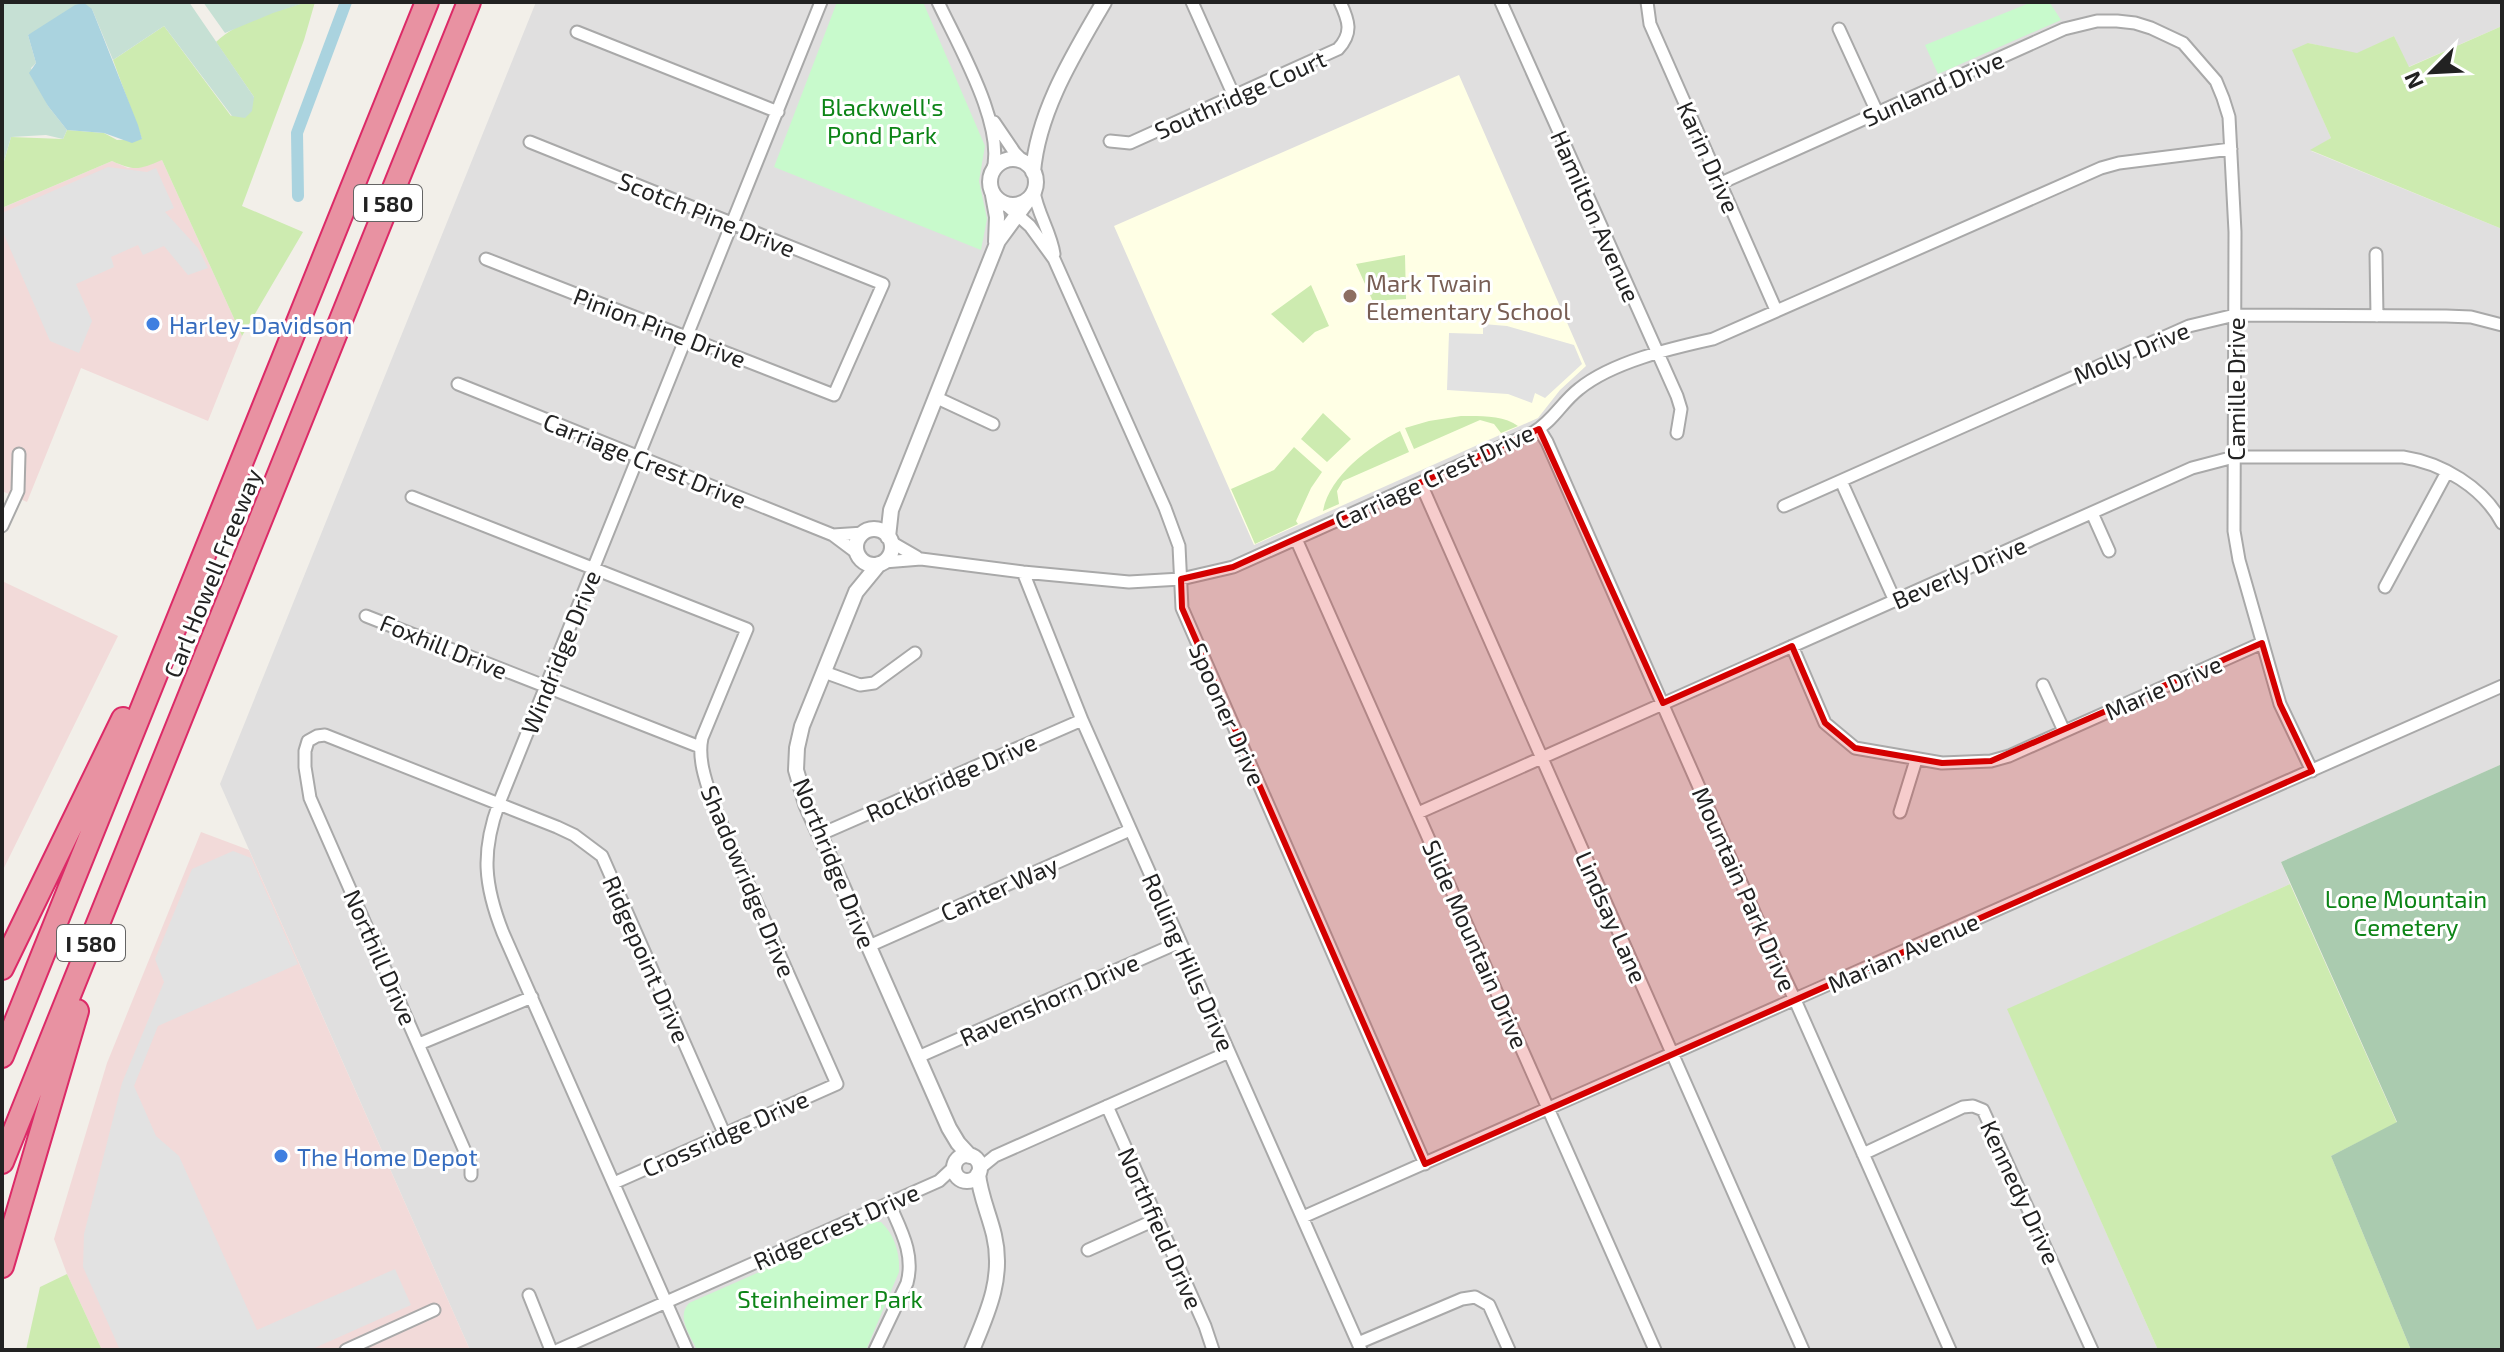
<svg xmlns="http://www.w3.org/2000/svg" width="2504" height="1352" viewBox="0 0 2504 1352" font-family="'Exo 2',sans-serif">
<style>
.residential{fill:#e0dfdf}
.commercial{fill:#f2dad9}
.education{fill:#ffffe5}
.grass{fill:#cdebb0}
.wetland{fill:#c6e0d4}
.cemetery{fill:#aacbaf}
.park{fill:#c8facc}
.parking{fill:#e2e2e2}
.water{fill:#aad3df}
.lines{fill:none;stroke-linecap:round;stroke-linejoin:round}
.canal{stroke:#aad3df;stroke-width:12}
.minor-casing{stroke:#a9a9a9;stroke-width:15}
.tertiary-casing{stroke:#a9a9a9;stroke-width:18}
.motorway-casing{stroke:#dc2a67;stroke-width:26}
.minor{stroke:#fff;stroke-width:11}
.tertiary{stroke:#fff;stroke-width:14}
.motorway{stroke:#e892a2;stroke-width:22}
.marked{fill:#d40000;fill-opacity:0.2;stroke:#d40000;stroke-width:6;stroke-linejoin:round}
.education-dot{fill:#8d6e63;stroke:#fff;stroke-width:3}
.shop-dot{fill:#3f7fe0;stroke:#fff;stroke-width:3}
.labels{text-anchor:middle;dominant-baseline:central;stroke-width:6;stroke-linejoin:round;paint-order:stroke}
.shield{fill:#fff;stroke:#646464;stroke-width:2}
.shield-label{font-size:22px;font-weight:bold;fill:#222}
.street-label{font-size:24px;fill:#222;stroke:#fff}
.park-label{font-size:24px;fill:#0c8416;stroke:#fff}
.education-label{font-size:24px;fill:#785e54;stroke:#fff;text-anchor:start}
.shop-label{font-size:24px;fill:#366cbe;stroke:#fff;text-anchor:start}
</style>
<rect width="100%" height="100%" fill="#f2efe9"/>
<!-- residential -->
<path class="residential" d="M 536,2 L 2502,2 L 2502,26 L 2408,67 L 2394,36 L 2357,54 L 2308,43 L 2318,108 L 2331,138 L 2311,151 L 2502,229 L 2502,764 L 2281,862 L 2290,884 L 2008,1010 L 2158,1350 L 470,1350 L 220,784 Z"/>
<!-- commercial -->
<path class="commercial" d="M 162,160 L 242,336 L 208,421 L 81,368 L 27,502 L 2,491 L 2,208 L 112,161 L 128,168 Z
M 2,581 L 118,636 L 2,872 Z
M 201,832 L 249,850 L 470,1350 L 102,1350 L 67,1274 L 54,1239 L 107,1063 Z"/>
<!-- education -->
<path class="education" d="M 1459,75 L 1586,366 L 1560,390 L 1538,418 L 1254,545 L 1114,226 Z"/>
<!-- grass -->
<path class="grass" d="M 307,2 L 315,2 L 304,40 L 242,206 L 303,232 L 242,336 L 162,160 C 139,170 134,171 112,161 L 4,207 L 2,168 L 11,137 L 63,139 L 67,130 L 104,133 L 117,140 L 142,139 L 113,60 L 164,26 L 231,116 L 254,97 L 216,42 C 239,20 277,11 307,2 Z
M 2502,26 L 2502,229 L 2310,150 L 2331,138 L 2292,50 L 2308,43 L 2357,53 L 2394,36 L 2409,67 Z
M 1405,255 L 1406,299 L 1387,300 L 1375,306 L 1356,264 Z
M 1311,285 L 1329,326 L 1315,332 L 1303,343 L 1271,314 Z
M 1323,413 L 1351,439 L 1327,462 L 1301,439 Z
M 1461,416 C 1479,416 1504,415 1518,426 L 1501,433 L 1494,424 L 1480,420 L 1414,449 L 1405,428 L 1429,421 Z
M 1400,431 L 1409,452 L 1343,481 L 1337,491 L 1339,504 L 1323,511 C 1329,477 1369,446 1400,431 Z
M 1294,447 L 1322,472 L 1311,488 L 1296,521 L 1298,524 L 1255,544 L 1231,489 L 1274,470 Z
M 2290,884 L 2397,1123 L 2331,1156 L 2411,1350 L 2158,1350 L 2007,1009 Z
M 67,1274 L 102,1350 L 26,1350 L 40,1287 Z"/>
<!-- wetland -->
<path class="wetland" d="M 2,2 L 189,2 L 254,97 L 252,111 L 245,118 L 232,116 L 164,26 L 113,60 L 92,9 L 28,35 L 36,63 L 31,68 L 48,106 L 67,130 L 63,139 L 46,135 L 11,137 L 2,168 Z
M 203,2 L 307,2 L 273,13 L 225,33 Z"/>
<!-- cemetery -->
<path class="cemetery" d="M 2502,764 L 2502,1350 L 2411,1350 L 2331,1156 L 2397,1122 L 2281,862 Z"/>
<!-- park -->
<path class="park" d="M 837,2 L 923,2 L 985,146 L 979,181 L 987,219 L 981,250 L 774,167 Z
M 2038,2 L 2050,3 L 2061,20 L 1938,74 L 1925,45 L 2027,4 Z
M 873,1222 L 881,1222 C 895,1235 900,1254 899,1272 L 866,1350 L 697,1350 C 690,1335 676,1317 689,1303 Z"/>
<!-- parking -->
<path class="parking" d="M 108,167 L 147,172 L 156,168 L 174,208 L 165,212 L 198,248 L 208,268 L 188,275 L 164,246 L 143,255 L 138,245 L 111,257 L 114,267 L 76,284 L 92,321 L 79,353 L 50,341 L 2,230 L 2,213 Z
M 1483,324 L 1507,326 L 1574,345 L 1582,364 L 1545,398 L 1535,393 L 1532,403 L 1508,394 L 1447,390 L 1449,333 L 1483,334 Z
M 233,851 L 251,858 L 298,964 L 158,1026 L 134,1086 L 156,1136 L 179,1156 L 257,1330 L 395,1269 L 411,1305 L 310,1350 L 120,1350 L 83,1267 L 84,1234 L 122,1083 L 164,982 L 155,959 L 192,869 Z"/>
<!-- water -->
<path class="water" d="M 84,3 L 92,9 L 138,125 L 142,139 L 132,143 L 104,133 L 67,130 L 48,106 L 29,73 L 36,63 L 28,35 L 75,5 Z"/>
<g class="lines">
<!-- canal -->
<path class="canal" d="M 298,196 L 297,133 L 346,2"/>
<defs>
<path id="minor" d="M 938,2 C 958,45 1007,128 992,173
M 1192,2 L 1234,96
M 1501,2 L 1677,396 L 1681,409 L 1677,433
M 1647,2 L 1650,24 L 1776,310
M 1839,29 L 1877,112
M 577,32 L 778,112
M 994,122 L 1015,153 L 1024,162
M 1110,141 L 1130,143 L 1338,49 C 1353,33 1349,21 1340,2
M 1721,183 L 2064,29 L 2097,21 L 2117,21 L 2135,23 L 2151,28 L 2183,43 L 2216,81 L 2223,98 L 2229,117 L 2235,232 L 2234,531 L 2239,560 L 2280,704 L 2312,771
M 1034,191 C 1037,213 1051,232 1054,254
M 1005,204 L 1030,226 L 1054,259 L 1165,508 L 1179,546 L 1182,608 L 1425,1164
M 2376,254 L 2377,316
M 486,259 L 834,395 L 883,284 L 530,142
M 458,384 L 833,535 L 864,533
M 935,397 L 993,424
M 1539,429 L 1547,442 L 1762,930 L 1795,1000 L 1950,1350
M 1841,481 L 1895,601
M 1421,484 L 1803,1350
M 412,497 L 747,629 L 702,738 C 697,761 708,787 715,809 L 837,1084 L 614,1183
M 1784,506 L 2189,326 L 2235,315 L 2446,316 L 2471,317 L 2502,325
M 2092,513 L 2109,551
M 2,526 L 18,491 L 19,454
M 833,535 L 857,553
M 1296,539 L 1655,1350
M 891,542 L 917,557
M 884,562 L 921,559 L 1023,572 L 1129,582 L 1181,579 L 1233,567 L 1534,432 C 1553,421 1562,402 1579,389 C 1612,362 1672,348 1713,339 L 2101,168 L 2119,163 L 2231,149
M 1023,572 L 1082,720 L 1361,1350
M 2385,587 L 2447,472
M 366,616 L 700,747
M 1792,646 L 1825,723 L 1855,748 L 1942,763 L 1991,761 L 2009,756 L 2262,643
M 824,672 L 860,685 L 874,683 L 915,653
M 2043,685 L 2064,731
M 1900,812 L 1916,760
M 1418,813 L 2192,468 L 2234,457 L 2403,457 C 2442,463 2483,487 2502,523
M 819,835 L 1082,720
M 869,946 L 1130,830
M 419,1044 L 532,997
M 918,1057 L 1180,942
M 1107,1106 L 1205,1326 L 1213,1350
M 1863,1154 L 1963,1107 L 1973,1106 L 1983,1110 L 2092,1350
M 979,1169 L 995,1156 L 1229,1052
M 471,1175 L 471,1165 L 310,798 L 305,767 L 305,751 L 308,741 L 317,736 L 325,735 L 557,827 L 574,835 L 602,856 L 724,1133
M 1303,1217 L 2502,686
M 1088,1250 L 1157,1219
M 529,1295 L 551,1350
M 1358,1343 L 1462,1299 L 1475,1297 L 1489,1305 L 1509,1350
M 346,1350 L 434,1310
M 558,1350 L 939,1181 L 954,1167
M 687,1350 L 503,933 C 484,885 481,852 499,803 L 821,2
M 875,1350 L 907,1283 C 915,1253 900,1229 889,1203"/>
<path id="tertiary" d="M990 182a23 23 0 1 1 46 0a23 23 0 1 1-46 0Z
M 1033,172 C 1038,111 1074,54 1104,2
M 993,195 L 997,217 L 996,242
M856 547a18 18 0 1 1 36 0a18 18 0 1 1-36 0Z
M 888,537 L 891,510 L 998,241 L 1028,200
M 879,564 L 856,592 L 802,726 L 797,748 L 796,770 L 806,804 L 949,1128 L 958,1143 L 970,1156
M954 1168a13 13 0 1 1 26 0a13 13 0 1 1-26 0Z
M 972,1350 C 988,1312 1004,1277 994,1235 C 989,1214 980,1195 978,1174"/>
<path id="motorway" d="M 2,968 L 123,719
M 2,1056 L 427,2
M 2,1162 L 469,2
M 2,1266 L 77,1011"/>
</defs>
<!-- minor casing -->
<use href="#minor" class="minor-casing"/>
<!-- tertiary casing -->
<use href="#tertiary" class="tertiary-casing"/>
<!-- motorway casing -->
<use href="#motorway" class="motorway-casing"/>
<!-- minor -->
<use href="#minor" class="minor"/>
<!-- tertiary -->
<use href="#tertiary" class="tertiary"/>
<!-- motorway -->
<use href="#motorway" class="motorway"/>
</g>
<!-- marked area -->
<path class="marked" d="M 1539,429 L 1663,703 L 1792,646 L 1825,723 L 1855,748 L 1942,763 L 1991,761 L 2262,643 L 2280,704 L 2312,771 L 1425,1164 L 1182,608 L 1181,579 L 1233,567 Z"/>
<!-- markers -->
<circle class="education-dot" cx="1350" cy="296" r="8"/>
<g class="shop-dot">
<circle cx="153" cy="324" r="8"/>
<circle cx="281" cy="1156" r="8"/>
</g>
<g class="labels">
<!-- shield labels -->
<g class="shield">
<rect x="354" y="185" width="68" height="36" rx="6"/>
<rect x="57" y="925" width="68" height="36" rx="6"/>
</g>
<g class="shield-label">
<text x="388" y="203">I 580</text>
<text x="91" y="943">I 580</text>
</g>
<!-- street labels -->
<g class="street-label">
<text transform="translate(1933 88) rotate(-24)">Sunland Drive</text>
<text transform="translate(1240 94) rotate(-24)">Southridge Court</text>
<text transform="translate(1709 157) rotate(66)">Karin Drive</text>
<text transform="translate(707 214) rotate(22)">Scotch Pine Drive</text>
<text transform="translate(1596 216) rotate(66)">Hamilton Avenue</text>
<text transform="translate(660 327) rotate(21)">Pinion Pine Drive</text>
<text transform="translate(2131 352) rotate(-23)">Molly Drive</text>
<text transform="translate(2235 389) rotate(-90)">Camille Drive</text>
<text transform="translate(645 460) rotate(22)">Carriage Crest Drive</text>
<text transform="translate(1434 476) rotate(-25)">Carriage Crest Drive</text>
<text transform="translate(1959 572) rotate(-24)">Beverly Drive</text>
<text transform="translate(212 573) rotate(-68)">Carl Howell Freeway</text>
<text transform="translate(444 646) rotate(22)">Foxhill Drive</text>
<text transform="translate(560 652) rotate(-68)">Windridge Drive</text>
<text transform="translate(2163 687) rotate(-24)">Marie Drive</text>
<text transform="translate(1228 714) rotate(66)">Spooner Drive</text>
<text transform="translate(951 777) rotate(-24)">Rockbridge Drive</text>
<text transform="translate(835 863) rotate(68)">Northridge Drive</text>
<text transform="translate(749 881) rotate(67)">Shadowridge Drive</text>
<text transform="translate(999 888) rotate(-24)">Canter Way</text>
<text transform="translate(1745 889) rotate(66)">Mountain Park Drive</text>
<text transform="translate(1612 917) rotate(66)">Lindsay Lane</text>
<text transform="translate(1476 944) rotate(66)">Slide Mountain Drive</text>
<text transform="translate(1903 952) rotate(-24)">Marian Avenue</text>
<text transform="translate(381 957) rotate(66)">Northill Drive</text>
<text transform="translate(647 959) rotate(66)">Ridgepoint Drive</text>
<text transform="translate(1189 962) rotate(66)">Rolling Hills Drive</text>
<text transform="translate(1049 999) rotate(-24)">Ravenshorn Drive</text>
<text transform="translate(725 1133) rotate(-24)">Crossridge Drive</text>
<text transform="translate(2021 1192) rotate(65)">Kennedy Drive</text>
<text transform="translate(836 1226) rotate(-24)">Ridgecrest Drive</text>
<text transform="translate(1161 1228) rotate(66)">Northfield Drive</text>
</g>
<!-- park labels -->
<g class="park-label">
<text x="882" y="106">Blackwell's<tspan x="882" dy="28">Pond Park</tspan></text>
<text x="2406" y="898">Lone Mountain<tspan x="2406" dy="28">Cemetery</tspan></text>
<text x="830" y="1298">Steinheimer Park</text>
</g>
<!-- education labels -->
<g class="education-label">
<text x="1366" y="282">Mark Twain<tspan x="1366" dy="28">Elementary School</tspan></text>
</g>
<!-- shop labels -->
<g class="shop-label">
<text x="169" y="324">Harley-Davidson</text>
<text x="297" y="1156">The Home Depot</text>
</g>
</g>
<!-- border -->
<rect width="2504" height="1352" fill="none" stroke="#222222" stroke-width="8"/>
<!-- north arrow -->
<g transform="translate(2432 72) rotate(246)" stroke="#ffffff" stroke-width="6" paint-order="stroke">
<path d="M0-6L14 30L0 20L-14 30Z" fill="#222222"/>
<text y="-12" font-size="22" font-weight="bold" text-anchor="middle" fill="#222222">N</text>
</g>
</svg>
